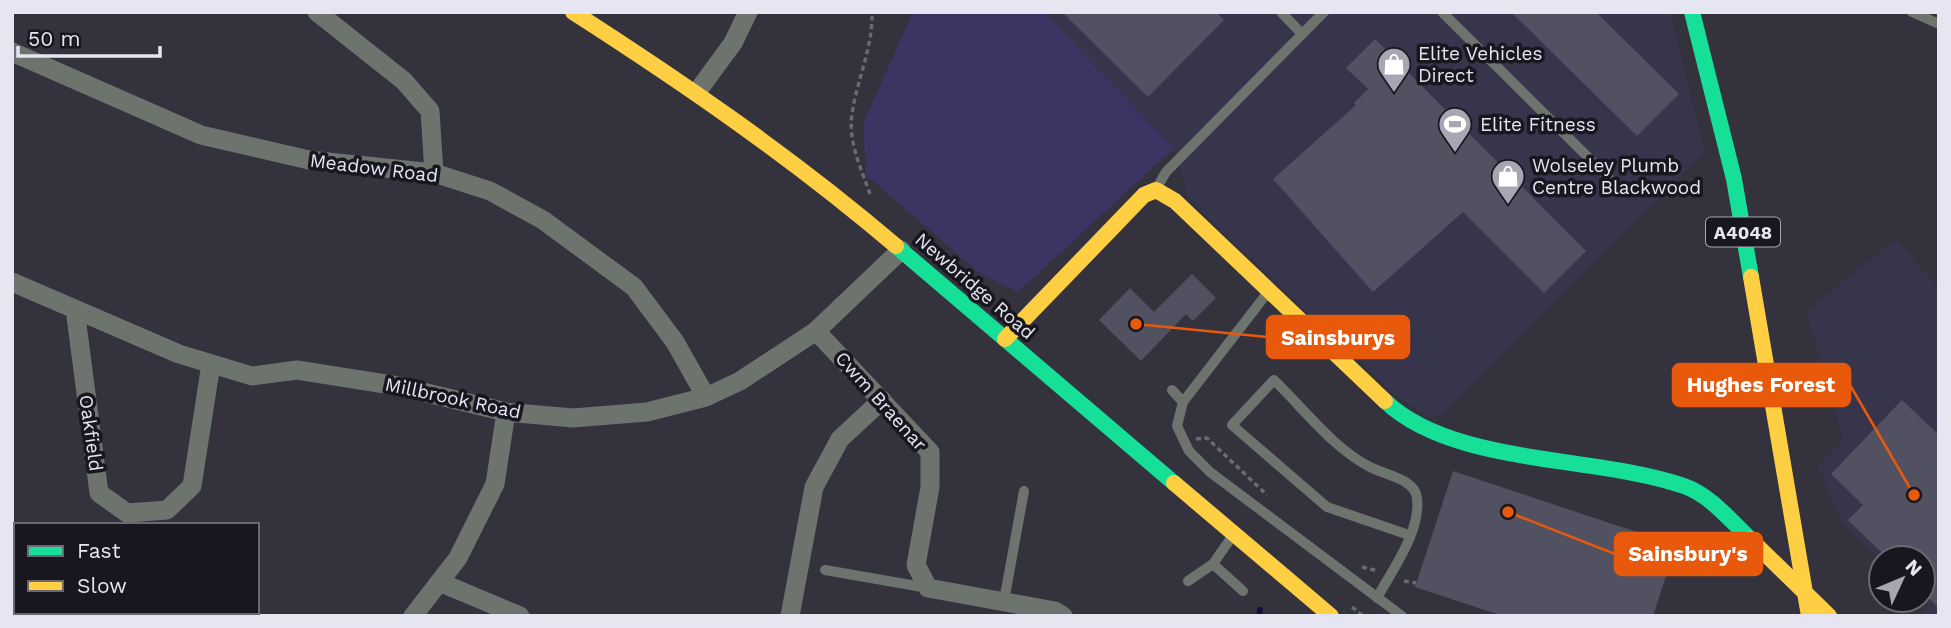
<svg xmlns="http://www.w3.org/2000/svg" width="1951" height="628" viewBox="0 0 1951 628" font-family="'Work Sans',sans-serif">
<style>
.built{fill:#36354c}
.green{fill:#3c3564}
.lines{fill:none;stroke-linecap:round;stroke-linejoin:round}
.stream{stroke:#180c38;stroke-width:6}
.building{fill:#525161}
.path{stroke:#686a6c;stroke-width:3.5;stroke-dasharray:5 3.5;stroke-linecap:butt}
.lane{stroke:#6d736d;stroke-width:10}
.street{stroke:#6d736d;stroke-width:19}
.fast{stroke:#16e098;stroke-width:16}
.slow{stroke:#ffcf43;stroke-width:16}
.labels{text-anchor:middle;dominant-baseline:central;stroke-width:7;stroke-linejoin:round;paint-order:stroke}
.shield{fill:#181720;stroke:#a8a7b3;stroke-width:2}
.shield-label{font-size:18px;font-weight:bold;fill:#e6e5f2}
.poi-label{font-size:19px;fill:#e6e5f2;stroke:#181720;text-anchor:start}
.street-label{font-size:19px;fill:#e6e5f2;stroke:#181720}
.leader{fill:none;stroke:#e8590c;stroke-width:2.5}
.callout-dot{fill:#e8590c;stroke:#181720;stroke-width:2.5}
.callout{fill:#e8590c;stroke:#e8590c;stroke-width:2.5}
.callout-label{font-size:21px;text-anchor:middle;font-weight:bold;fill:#fff}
</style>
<rect width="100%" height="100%" fill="#33323d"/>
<!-- built -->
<path class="built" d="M 1044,12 L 1670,12 L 1705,153 L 1441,415 L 1426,416 L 1395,395 L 1189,200 L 1174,148 Z
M 1896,239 L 1939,289 L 1939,616 L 1920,616 L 1928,606 L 1922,600 L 1923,558 L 1881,560 L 1842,522 L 1818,466 L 1843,439 L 1806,311 Z"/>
<!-- green -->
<path class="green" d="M 913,12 L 1044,12 L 1174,148 L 1018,292 L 981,274 L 866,175 L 863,124 Z"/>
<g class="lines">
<!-- stream -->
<path class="stream" d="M 1259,616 L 1260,610"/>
</g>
<!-- building -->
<path class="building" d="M 1062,12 L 1216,12 L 1224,20 L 1148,97 Z
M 1511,12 L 1596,12 L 1679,94 L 1637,136 Z
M 1375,39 L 1586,251 L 1544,293 L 1463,212 L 1373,292 L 1273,179 L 1356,105 L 1354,103 L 1368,89 L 1346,68 Z
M 1192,274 L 1216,298 L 1193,321 L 1186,314 L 1141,361 L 1099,320 L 1130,288 L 1154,312 Z
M 1902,400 L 1939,435 L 1939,608 L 1923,592 L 1923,558 L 1887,558 L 1848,520 L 1863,505 L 1831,474 Z
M 1453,471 L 1676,545 L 1653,616 L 1503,616 L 1415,587 Z"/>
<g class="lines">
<!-- path -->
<path class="path" d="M 870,194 C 861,168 848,142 852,114 C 857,79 873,48 872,12
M 1196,439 L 1207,438 L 1267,495
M 1362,567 L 1378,571
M 1404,581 L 1416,583
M 1352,607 L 1363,616"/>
<!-- lane -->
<path class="lane" d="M 1281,12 L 1302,34
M 1442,12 L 1620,189
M 1912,12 L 1939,24
M 1156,189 L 1166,172 L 1324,12
M 1268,292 L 1183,402 L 1177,426 L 1189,451 L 1210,472 L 1402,616
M 1172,390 L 1183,402
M 1213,564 L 1243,591
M 825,570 L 928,588
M 1188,581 L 1213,564 L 1233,535
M 1377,598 C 1392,570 1421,532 1417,498 C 1415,479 1385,475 1370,467 C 1333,448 1304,409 1274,380 L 1232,425 L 1327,507 L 1409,535
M 1004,601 L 1024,491"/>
<!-- street -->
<path class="street" d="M 317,12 L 404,81 L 430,111 L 434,173
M 12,52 L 201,135 L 309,160 L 434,173 L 490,191 L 543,220 L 634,287 L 675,342 L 706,397
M 697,92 L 733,43 L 748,12
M 12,282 L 179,354 L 252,376 L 297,370 L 398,386 L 506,412 L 573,418 L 647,412 L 706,397 L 740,381 L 816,331 L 901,250
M 75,309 L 99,493 L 127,513 L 167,510 L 192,486 L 211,364
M 816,331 L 930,452 L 930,487 L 916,565 L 928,588 L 1055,611 L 1063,616
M 439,582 L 520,616
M 413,616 L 458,558 L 495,484 L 506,412
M 790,616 L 814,487 L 840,439 L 882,400"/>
<!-- fast -->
<path class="fast" d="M 1692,12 L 1734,179 L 1751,277
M 896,246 L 1174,483
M 1385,401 C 1453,466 1595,455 1684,486 C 1710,495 1730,520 1750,539"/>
<!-- slow -->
<path class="slow" d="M 573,12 C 685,84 794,159 896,246
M 1751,277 L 1809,616
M 1005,339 L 1144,195 L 1156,190 L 1175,201 L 1385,401
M 1174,483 L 1331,616
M 1750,539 L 1829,616"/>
</g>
<!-- icons -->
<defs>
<symbol id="shop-pin" viewBox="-11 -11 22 30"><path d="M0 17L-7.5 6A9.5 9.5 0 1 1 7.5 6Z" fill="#a7a6b3" stroke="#181720"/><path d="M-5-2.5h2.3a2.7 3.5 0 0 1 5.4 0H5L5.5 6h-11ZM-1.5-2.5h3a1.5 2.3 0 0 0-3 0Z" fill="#fff"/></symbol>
<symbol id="stadium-pin" viewBox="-11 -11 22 30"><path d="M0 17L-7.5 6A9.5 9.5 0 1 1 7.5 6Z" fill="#a7a6b3" stroke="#181720"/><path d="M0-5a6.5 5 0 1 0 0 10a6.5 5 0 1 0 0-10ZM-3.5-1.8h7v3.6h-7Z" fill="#fff"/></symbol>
</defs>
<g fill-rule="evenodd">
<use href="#shop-pin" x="1375" y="45" width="38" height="52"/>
<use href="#stadium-pin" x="1436" y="105" width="38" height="52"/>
<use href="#shop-pin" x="1489" y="157" width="38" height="52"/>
</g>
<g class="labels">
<!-- shield labels -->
<rect class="shield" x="1706" y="217.5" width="74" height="29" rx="5"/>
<g class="shield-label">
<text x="1743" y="232">A4048</text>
</g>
<!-- poi labels -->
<g class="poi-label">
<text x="1418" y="53">Elite Vehicles<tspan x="1418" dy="22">Direct</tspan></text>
<text x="1480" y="124">Elite Fitness</text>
<text x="1532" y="165">Wolseley Plumb<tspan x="1532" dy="22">Centre Blackwood</tspan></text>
</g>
<!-- street labels -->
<g class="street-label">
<text transform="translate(374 168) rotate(7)">Meadow Road</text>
<text transform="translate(975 286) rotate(41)">Newbridge Road</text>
<text transform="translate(453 398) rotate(12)">Millbrook Road</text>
<text transform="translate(881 401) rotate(48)">Cwm Braenar</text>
<text transform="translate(91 433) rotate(82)">Oakfield</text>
</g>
</g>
<!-- callouts -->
<path class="leader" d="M1136 324L1267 337M1914 495L1850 385M1508 512L1615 554"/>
<g class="callout-dot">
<circle cx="1136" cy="324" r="7"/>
<circle cx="1914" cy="495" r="7"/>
<circle cx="1508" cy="512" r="7"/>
</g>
<g class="callout">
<rect x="1267" y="316" width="142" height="42" rx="7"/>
<rect x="1673" y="364" width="177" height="42" rx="7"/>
<rect x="1615" y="533" width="147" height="42" rx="7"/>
</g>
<g class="callout-label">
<text x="1338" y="345">Sainsburys</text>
<text x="1761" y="392">Hughes Forest</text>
<text x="1688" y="561">Sainsbury's</text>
</g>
<!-- border -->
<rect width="1951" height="628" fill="none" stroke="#e6e5f2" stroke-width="28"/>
<!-- legend -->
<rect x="14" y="523" width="245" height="91" fill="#181720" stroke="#6a6974" stroke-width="2"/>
<rect x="28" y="546" width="35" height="10" fill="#16e098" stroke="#6a6974" stroke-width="2"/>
<text x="77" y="558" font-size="21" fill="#e6e5f2">Fast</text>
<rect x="28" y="581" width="35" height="10" fill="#ffcf43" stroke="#6a6974" stroke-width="2"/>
<text x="77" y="593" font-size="21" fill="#e6e5f2">Slow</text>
<!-- north arrow -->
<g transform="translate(1902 579) rotate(46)"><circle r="33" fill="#181720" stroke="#6a6974" stroke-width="2"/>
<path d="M0-5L12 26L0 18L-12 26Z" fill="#a7a6b3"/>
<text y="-10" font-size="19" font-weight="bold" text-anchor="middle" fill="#e6e5f2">N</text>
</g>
<!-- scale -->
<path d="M18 46v10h142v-10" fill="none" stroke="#e6e5f2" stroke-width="3.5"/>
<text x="28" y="46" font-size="21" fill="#e6e5f2" stroke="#181720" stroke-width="5" paint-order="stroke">50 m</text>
</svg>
